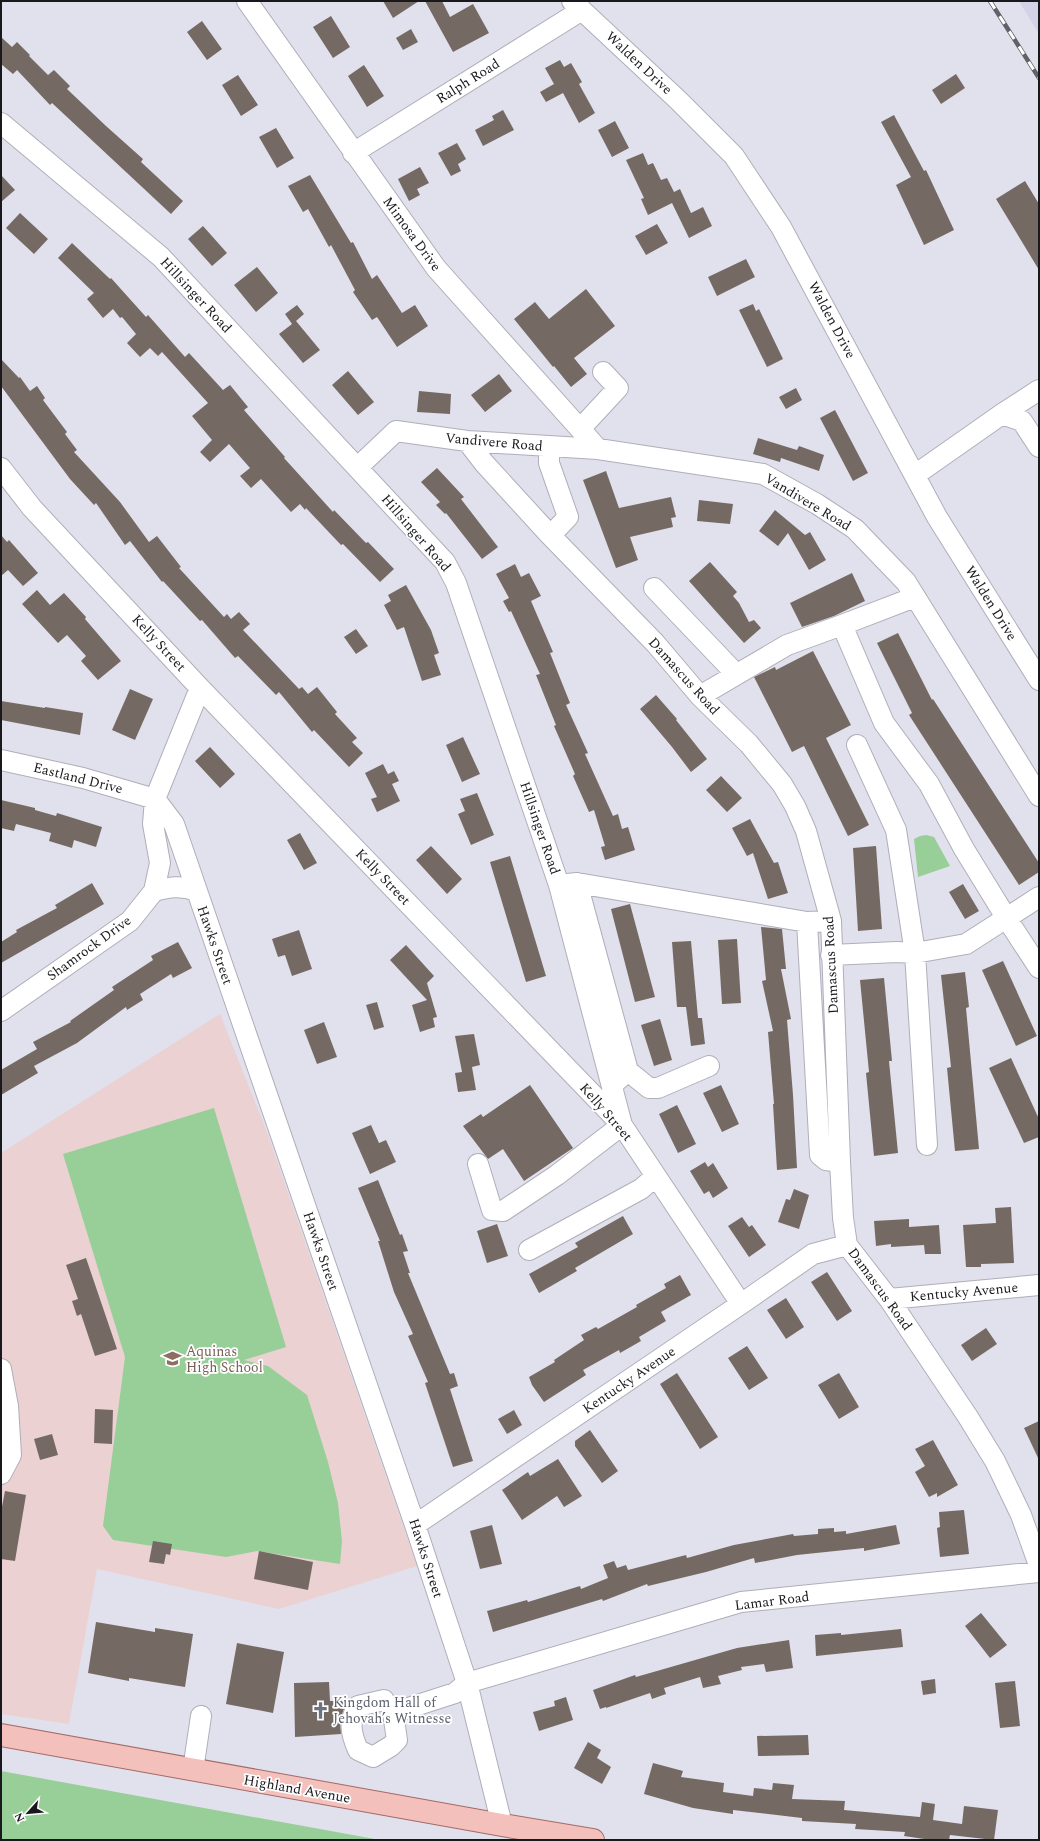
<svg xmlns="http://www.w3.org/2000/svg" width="1040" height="1841" viewBox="0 0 1040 1841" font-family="Spectral,serif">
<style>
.built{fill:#d4d2e6}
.education{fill:#ebd1d2}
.green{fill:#98ce98}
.building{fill:#756a63}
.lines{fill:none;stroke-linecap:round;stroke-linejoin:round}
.minor-casing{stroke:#afaeba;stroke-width:22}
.major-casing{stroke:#a36a67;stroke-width:24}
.minor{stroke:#fff;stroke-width:20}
.major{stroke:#f4c0bc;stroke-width:22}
.rail-casing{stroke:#616168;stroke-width:4.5}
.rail{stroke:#fff;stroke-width:3;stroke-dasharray:9;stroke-linecap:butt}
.labels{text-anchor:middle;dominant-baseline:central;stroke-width:3.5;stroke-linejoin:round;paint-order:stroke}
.street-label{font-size:14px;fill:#19191d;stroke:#fff}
.education-label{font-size:14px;fill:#785e54;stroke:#fff;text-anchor:start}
.worship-label{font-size:14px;fill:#5b616d;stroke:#fff;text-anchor:start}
</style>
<rect width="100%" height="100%" fill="#e1e0ed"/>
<!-- built -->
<path class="built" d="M 1019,1 L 1039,1 L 1039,34 Z"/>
<!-- education -->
<path class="education" d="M 220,1014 L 267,1132 L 417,1566 L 279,1609 L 97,1569 L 69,1724 L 1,1714 L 1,1153 Z"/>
<!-- green -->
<path class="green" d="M 926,835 L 934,837 L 950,866 L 918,877 L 914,839 L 920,836 Z
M 214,1108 L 286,1347 L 244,1360 L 268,1366 L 307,1395 L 328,1462 L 338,1503 L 342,1541 L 340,1564 L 257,1551 L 226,1557 L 113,1540 L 103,1526 L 125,1357 L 63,1154 Z
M 1,1771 L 380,1840 L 1,1840 Z"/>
<!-- building -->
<path class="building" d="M 383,1 L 419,1 L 393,18 Z
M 425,1 L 442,1 L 450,17 L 473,4 L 489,33 L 453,52 Z
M 331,16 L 350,47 L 333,58 L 313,27 Z
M 202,21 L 222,49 L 207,60 L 187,32 Z
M 411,29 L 418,42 L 403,50 L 396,38 Z
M 1,37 L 12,47 L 17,42 L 30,55 L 29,56 L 48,75 L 54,70 L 70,86 L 67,89 L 106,126 L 143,159 L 141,162 L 183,201 L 171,214 L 52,103 L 50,105 L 17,70 L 13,74 L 1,64 Z
M 560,60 L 564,67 L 571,63 L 582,82 L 579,84 L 595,113 L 579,123 L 563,93 L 546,102 L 540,92 L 554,84 L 545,68 Z
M 364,65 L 384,96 L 367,107 L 348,76 Z
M 956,74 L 965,88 L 941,104 L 932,90 Z
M 238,75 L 258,105 L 241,116 L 222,85 Z
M 503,110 L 514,130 L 483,146 L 475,130 L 494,120 L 492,116 Z
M 894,115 L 924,171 L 926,170 L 954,230 L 924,245 L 896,185 L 911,177 L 881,122 Z
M 615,121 L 629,148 L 612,157 L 598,130 Z
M 276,128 L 294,158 L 277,168 L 259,137 Z
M 457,143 L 466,159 L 458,164 L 461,171 L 451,176 L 438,153 Z
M 643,153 L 648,165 L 653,163 L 661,180 L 667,178 L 674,192 L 680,189 L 691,213 L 703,207 L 712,226 L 689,238 L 672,203 L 648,215 L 641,199 L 644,198 L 626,160 Z
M 420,167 L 429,183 L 417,189 L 420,195 L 409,201 L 398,179 Z
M 1,175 L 15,190 L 1,202 Z
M 310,175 L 351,243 L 353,242 L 372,279 L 377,275 L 402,313 L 415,305 L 428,326 L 397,347 L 377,317 L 372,320 L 353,292 L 355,290 L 331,245 L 329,247 L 308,209 L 303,212 L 288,186 Z
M 1025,181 L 1039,204 L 1039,270 L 996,199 Z
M 20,213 L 48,239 L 34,254 L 6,228 Z
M 657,224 L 668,243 L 646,255 L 635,236 Z
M 203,226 L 227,253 L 212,266 L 188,239 Z
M 72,243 L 110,279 L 111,278 L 146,317 L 148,315 L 185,357 L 189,353 L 223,390 L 230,385 L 248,407 L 244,410 L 285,457 L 284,458 L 333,512 L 334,510 L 366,543 L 368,542 L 394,569 L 380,582 L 343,544 L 341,545 L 306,508 L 305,510 L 300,504 L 291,512 L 261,479 L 251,488 L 240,476 L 250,468 L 229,444 L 210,462 L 200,452 L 212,440 L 192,416 L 208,403 L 162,352 L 158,356 L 150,348 L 140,357 L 127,343 L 136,334 L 122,317 L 120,318 L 113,309 L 103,318 L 87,299 L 94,293 L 58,258 Z
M 746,259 L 755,277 L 717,296 L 708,277 Z
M 257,267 L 278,293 L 256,312 L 234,285 Z
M 586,289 L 615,326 L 574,358 L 587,374 L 571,387 L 554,366 L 553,367 L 514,319 L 535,302 L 549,319 Z
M 753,304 L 756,311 L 759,309 L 783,359 L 767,367 L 739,310 Z
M 297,305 L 304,314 L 296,321 L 320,350 L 303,363 L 279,334 L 292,324 L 285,314 Z
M 1,359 L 19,378 L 20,377 L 30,391 L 37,386 L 45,398 L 43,400 L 67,432 L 65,434 L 77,450 L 74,452 L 120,502 L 149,542 L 157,536 L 181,567 L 179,568 L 224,617 L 227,614 L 231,619 L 239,612 L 250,624 L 243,630 L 299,689 L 302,687 L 308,694 L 317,687 L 337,712 L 335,714 L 357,738 L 352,742 L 363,753 L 349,767 L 314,730 L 312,732 L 279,692 L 276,695 L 238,656 L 235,658 L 202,620 L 200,621 L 163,581 L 162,582 L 130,541 L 125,545 L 96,503 L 94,505 L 70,479 L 1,386 Z
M 348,371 L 374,402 L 358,415 L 332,385 Z
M 499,374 L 512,391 L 485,412 L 471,395 Z
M 796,388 L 802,400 L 786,409 L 779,397 Z
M 419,391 L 451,394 L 450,414 L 417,412 Z
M 835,410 L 868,473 L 853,481 L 820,418 Z
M 758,438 L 797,450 L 799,446 L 824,455 L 819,471 L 781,458 L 780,462 L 753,454 Z
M 437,468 L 464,497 L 461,499 L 498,547 L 482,559 L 446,513 L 445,514 L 436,505 L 440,502 L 421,482 Z
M 606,471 L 619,508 L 671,497 L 676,517 L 671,518 L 673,527 L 630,537 L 638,560 L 616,568 L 583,480 Z
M 699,500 L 733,504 L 730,524 L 697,521 Z
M 775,510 L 805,535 L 810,532 L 826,560 L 809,570 L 788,533 L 778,546 L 759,531 Z
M 1,535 L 7,542 L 9,540 L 38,573 L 23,586 L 8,570 L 1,576 Z
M 710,562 L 737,592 L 733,596 L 739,603 L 749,622 L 754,620 L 761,628 L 744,643 L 689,581 Z
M 515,564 L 521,577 L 529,573 L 541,596 L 531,601 L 553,652 L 550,653 L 570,703 L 566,705 L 588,753 L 585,754 L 613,816 L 618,814 L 622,829 L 628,827 L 635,850 L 605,860 L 601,847 L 605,846 L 594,810 L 589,812 L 573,776 L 575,774 L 554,726 L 556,725 L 536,675 L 540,674 L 511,611 L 509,612 L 503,601 L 509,598 L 496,574 Z
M 852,573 L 865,601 L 834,616 L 802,627 L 790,603 Z
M 406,585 L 431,630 L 439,653 L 434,655 L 441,675 L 422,681 L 404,627 L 397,630 L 384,605 L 391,601 L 388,595 Z
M 37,590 L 50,605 L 64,593 L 86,617 L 85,619 L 121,661 L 98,680 L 81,661 L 86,656 L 67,635 L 58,643 L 22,604 Z
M 356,629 L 368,646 L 356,654 L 344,637 Z
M 898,633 L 932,700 L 933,699 L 1039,863 L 1039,872 L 1019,885 L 909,715 L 912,713 L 877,643 Z
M 813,651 L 851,725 L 826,738 L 869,825 L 848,836 L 804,746 L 792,752 L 754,677 L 775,667 L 776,670 Z
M 130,689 L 153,699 L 135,740 L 112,730 Z
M 656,695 L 677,719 L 676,720 L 707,759 L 691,772 L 672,747 L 640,709 Z
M 1,701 L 45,708 L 45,707 L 83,713 L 80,735 L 1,720 Z
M 463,737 L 480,774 L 462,782 L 446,745 Z
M 210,747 L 235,774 L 220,788 L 195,761 Z
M 383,764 L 388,774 L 394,771 L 399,781 L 392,784 L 400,801 L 377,812 L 371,799 L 377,797 L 365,773 Z
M 721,776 L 742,798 L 727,812 L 706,790 Z
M 477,793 L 494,835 L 471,845 L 458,814 L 465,811 L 460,799 Z
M 1,800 L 35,808 L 35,810 L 56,816 L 57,813 L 102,827 L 96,847 L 74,840 L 72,848 L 49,841 L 51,833 L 16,824 L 14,831 L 1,828 Z
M 750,819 L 774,863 L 778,862 L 788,893 L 768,899 L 753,853 L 747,856 L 732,828 Z
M 300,833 L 317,863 L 304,870 L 287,840 Z
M 431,846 L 462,879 L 447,894 L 416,860 Z
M 876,846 L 882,929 L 858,931 L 853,848 Z
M 510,856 L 546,976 L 526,982 L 490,862 Z
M 92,883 L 104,904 L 1,963 L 1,942 L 17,932 L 16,930 L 57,908 L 55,905 Z
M 963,884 L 979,911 L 965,919 L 949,892 Z
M 630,904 L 655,997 L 635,1002 L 611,909 Z
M 761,927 L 782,929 L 786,969 L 781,969 L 791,1019 L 787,1020 L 793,1095 L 797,1168 L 777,1170 L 773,1104 L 774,1104 L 768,1032 L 773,1031 L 762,981 L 766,980 Z
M 299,930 L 312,969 L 292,976 L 285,955 L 278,957 L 272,939 Z
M 737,939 L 741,1003 L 722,1004 L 718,940 Z
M 691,941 L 698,1018 L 702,1018 L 705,1044 L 691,1046 L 686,1007 L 677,1007 L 672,942 Z
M 178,942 L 192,968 L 173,978 L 171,974 L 140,994 L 143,1000 L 127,1010 L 126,1007 L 77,1043 L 34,1066 L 38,1073 L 1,1095 L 1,1070 L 37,1049 L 33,1042 L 71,1022 L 70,1021 L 114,990 L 112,987 L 153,960 L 151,956 Z
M 406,945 L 434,976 L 427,983 L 437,1017 L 433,1018 L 435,1027 L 420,1032 L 412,1005 L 427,1000 L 390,960 Z
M 1003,961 L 1037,1036 L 1016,1046 L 982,970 Z
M 965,972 L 969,1007 L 966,1008 L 979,1149 L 955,1151 L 947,1068 L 951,1067 L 941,975 Z
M 884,978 L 892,1061 L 889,1061 L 898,1153 L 874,1156 L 866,1073 L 869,1072 L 860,980 Z
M 377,1002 L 384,1027 L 374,1030 L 366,1005 Z
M 660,1019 L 672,1060 L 654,1066 L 641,1025 Z
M 324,1022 L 337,1057 L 317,1064 L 304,1030 Z
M 474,1034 L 480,1065 L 472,1067 L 476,1090 L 458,1092 L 455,1073 L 462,1072 L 455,1036 Z
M 1011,1058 L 1039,1119 L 1039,1137 L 1024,1143 L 989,1068 Z
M 530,1085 L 573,1148 L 524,1181 L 503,1149 L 488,1159 L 463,1126 L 481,1114 L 483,1117 Z
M 721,1085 L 739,1124 L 722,1132 L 703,1093 Z
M 677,1105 L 696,1144 L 678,1153 L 659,1114 Z
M 371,1125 L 379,1143 L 386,1140 L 396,1162 L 370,1174 L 352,1133 Z
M 705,1162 L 708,1167 L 713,1163 L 728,1188 L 713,1198 L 709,1191 L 704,1194 L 690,1171 Z
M 378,1180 L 400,1235 L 402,1234 L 408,1251 L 403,1252 L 410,1273 L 408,1273 L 450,1374 L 454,1373 L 458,1386 L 450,1389 L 473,1461 L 453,1467 L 425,1383 L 428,1382 L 408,1336 L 413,1334 L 394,1292 L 378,1241 L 380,1241 L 358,1188 Z
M 794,1189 L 809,1195 L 799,1229 L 778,1222 L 786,1199 L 790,1200 Z
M 1011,1207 L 1014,1263 L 981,1264 L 981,1267 L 966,1267 L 963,1225 L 996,1223 L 995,1208 Z
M 623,1216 L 633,1234 L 575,1268 L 577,1271 L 539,1293 L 529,1274 L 578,1247 L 575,1243 Z
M 742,1217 L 749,1227 L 752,1225 L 766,1245 L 749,1257 L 728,1226 Z
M 909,1219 L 909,1227 L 939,1225 L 941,1254 L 925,1254 L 924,1245 L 891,1247 L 891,1244 L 876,1246 L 874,1221 Z
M 497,1224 L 508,1256 L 487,1263 L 477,1231 Z
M 86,1258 L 117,1349 L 95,1356 L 81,1314 L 77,1316 L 72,1301 L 78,1299 L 66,1265 Z
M 827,1272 L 852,1311 L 837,1321 L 811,1282 Z
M 680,1275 L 691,1295 L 661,1312 L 666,1321 L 639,1337 L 641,1341 L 620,1353 L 619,1350 L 583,1370 L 586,1375 L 544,1402 L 532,1385 L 529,1377 L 555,1362 L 554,1360 L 584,1340 L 581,1335 L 596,1327 L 598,1329 L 637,1307 L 636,1305 L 666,1288 L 664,1284 Z
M 786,1298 L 804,1327 L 786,1339 L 767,1310 Z
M 986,1328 L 997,1344 L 972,1361 L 961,1345 Z
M 747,1346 L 768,1378 L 749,1390 L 728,1358 Z
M 677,1373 L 718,1437 L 700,1449 L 660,1384 Z
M 839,1373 L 859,1407 L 839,1419 L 818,1385 Z
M 95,1409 L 113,1410 L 112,1444 L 94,1443 Z
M 514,1410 L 522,1425 L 507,1434 L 498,1419 Z
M 1039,1421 L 1039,1460 L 1024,1428 Z
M 590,1430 L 618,1471 L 602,1483 L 575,1446 L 575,1441 Z
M 52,1434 L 58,1455 L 40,1460 L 34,1439 Z
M 933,1440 L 958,1485 L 937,1497 L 937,1493 L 929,1497 L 915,1472 L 925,1466 L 915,1449 Z
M 558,1459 L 582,1496 L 564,1507 L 557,1496 L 522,1520 L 502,1490 L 528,1472 L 530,1476 Z
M 5,1491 L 26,1495 L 15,1561 L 1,1559 L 1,1512 Z
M 964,1510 L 969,1554 L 940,1557 L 937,1528 L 940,1527 L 939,1512 Z
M 492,1525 L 502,1564 L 480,1569 L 470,1531 Z
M 896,1525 L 900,1544 L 864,1551 L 864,1548 L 797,1555 L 755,1563 L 754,1558 L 706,1572 L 648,1586 L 647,1584 L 603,1601 L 602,1599 L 493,1632 L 487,1611 L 527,1600 L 528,1602 L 580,1586 L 581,1589 L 608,1578 L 603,1565 L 614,1561 L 617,1568 L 626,1565 L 628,1570 L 686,1555 L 687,1558 L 734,1545 L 793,1534 L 794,1536 L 818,1534 L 818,1529 L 834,1528 L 834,1532 L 846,1531 L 846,1534 Z
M 153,1541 L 172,1544 L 170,1555 L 166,1554 L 164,1564 L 149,1562 Z
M 259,1551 L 313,1562 L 308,1590 L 254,1579 Z
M 981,1613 L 1007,1645 L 990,1658 L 965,1626 Z
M 96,1622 L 155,1632 L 155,1628 L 193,1634 L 185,1687 L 129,1678 L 129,1681 L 88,1673 Z
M 901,1629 L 903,1647 L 816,1656 L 815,1635 L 841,1633 L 841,1635 Z
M 789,1640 L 793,1668 L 766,1672 L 764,1664 L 741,1667 L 742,1670 L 718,1676 L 721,1684 L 703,1688 L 700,1677 L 664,1688 L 666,1694 L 652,1699 L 650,1693 L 606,1708 L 606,1707 L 600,1709 L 593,1690 L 635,1675 L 636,1677 L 737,1648 Z
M 237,1643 L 284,1652 L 273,1713 L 226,1704 Z
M 935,1679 L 936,1693 L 923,1695 L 921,1681 Z
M 1015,1681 L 1020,1726 L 1000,1728 L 995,1683 Z
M 329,1682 L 330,1701 L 345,1701 L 345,1706 L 340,1720 L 341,1734 L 295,1737 L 294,1683 Z
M 566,1697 L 573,1720 L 539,1731 L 533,1712 L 555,1706 L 554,1701 Z
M 808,1735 L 809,1755 L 758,1756 L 757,1736 Z
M 588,1742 L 601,1750 L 597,1758 L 611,1767 L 602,1784 L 574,1768 Z
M 653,1763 L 683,1771 L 681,1777 L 724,1783 L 723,1792 L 753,1796 L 754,1788 L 772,1790 L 773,1783 L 794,1785 L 792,1799 L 845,1801 L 844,1810 L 920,1817 L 922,1802 L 935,1804 L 933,1820 L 962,1824 L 964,1806 L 998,1810 L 994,1840 L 950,1835 L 949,1840 L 931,1840 L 904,1836 L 905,1832 L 855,1829 L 856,1824 L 802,1821 L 802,1818 L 733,1810 L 733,1814 L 693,1808 L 644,1794 Z"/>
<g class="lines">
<defs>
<path id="minor" d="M 247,1 L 436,268 L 598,449
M 572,1 L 678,100 L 734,156 L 781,227 L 937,517 L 1039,680
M 1,123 L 161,257 L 445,562 L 456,583 L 559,885 L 622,1125 L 557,1175 L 503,1211 L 492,1210 L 478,1164
M 353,153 L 582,10
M 1002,414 L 1039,390
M 580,429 L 618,388 L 603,372
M 467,441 L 484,463 L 548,533 L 655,643 L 700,696 L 749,744 L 782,784 L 795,806 L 806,831 L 831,921 L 840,1162 L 843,1218 L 847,1245 L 889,1299 L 968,1417 L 995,1461 L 1021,1515 L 1039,1565
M 549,446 L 549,463 L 568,517 L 551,535
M 358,467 L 396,431 L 467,441 L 598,449 L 763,474 L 817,504 L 855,529 L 906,582 L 1039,796
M 1,468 L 32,508 L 200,688 L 622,1125 L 741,1304
M 915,475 L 1002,414 L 1022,421 L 1039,447
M 654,588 L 736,674
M 842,625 L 884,723 L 929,784 L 964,849 L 1007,919 L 1039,968
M 200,688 L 155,799 L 174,824 L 415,1525 L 467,1683 L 502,1825
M 700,696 L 787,645 L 842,625 L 915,597
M 857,745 L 896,830 L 915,953 L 927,1145
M 1,760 L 83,778 L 155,799 L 153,824 L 160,863 L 154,891 L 130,921 L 1,1011
M 577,883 L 628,1071 L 612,1085
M 559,885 L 577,883 L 807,922 L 831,921
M 154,891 C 169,887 181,885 197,891
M 807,922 L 820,1155 L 826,1160 L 840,1162
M 831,955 L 897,952 L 915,953 L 966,944 L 1039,897
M 628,1071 L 649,1088 L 658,1088 L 709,1066
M 529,1250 L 641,1189 L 656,1176
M 889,1299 L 1039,1285
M 1,1369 L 8,1406 L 11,1455 L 1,1474
M 415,1525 L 741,1304 L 813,1254 L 847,1245
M 384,1700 L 358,1706 C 348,1721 351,1734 358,1750 L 373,1757 L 391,1746 L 397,1740 L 393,1713 L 455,1693 L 467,1683 L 741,1602 L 1039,1572
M 193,1770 L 201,1716"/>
<path id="major" d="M 1,1735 L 502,1825 L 593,1840"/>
</defs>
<!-- minor casing -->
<use href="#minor" class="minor-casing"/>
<!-- major casing -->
<use href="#major" class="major-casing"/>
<!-- minor -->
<use href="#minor" class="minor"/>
<!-- major -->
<use href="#major" class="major"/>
<defs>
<path id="rail" d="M 990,1 L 1039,78"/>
</defs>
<!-- rail casing -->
<use href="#rail" class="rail-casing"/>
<!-- rail -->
<use href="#rail" class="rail"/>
</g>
<!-- icons -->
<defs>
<symbol id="school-bare" viewBox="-9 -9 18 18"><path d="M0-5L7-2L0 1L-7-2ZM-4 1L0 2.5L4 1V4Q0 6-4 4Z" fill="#8d6e63" stroke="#fff" stroke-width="2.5" paint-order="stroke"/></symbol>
<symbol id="church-bare" viewBox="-9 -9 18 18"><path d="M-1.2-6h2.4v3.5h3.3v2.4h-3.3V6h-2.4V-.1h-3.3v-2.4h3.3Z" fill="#6b7280" stroke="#fff" stroke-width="2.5" paint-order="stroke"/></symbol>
</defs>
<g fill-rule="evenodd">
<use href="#school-bare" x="160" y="1346" width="25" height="25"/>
<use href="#church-bare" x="308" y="1698" width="25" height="25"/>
</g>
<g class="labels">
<!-- street labels -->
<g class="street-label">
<text transform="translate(639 63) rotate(43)">Walden Drive</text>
<text transform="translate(468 81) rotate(-32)">Ralph Road</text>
<text transform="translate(412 234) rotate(54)">Mimosa Drive</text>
<text transform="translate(196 295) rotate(47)">Hillsinger Road</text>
<text transform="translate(832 320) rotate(62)">Walden Drive</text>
<text transform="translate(494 442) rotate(5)">Vandivere Road</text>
<text transform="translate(808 502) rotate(31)">Vandivere Road</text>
<text transform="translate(416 533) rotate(49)">Hillsinger Road</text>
<text transform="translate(991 603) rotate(58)">Walden Drive</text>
<text transform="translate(159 643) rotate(47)">Kelly Street</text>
<text transform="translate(684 676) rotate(48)">Damascus Road</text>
<text transform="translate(78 778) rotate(14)">Eastland Drive</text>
<text transform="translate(540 828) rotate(71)">Hillsinger Road</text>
<text transform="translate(383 877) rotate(46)">Kelly Street</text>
<text transform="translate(215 945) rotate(71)">Hawks Street</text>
<text transform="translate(89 948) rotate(-36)">Shamrock Drive</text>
<text transform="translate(831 965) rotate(-93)">Damascus Road</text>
<text transform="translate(606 1112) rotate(49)">Kelly Street</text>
<text transform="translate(321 1251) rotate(71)">Hawks Street</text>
<text transform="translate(880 1289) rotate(54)">Damascus Road</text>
<text transform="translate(964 1292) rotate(-5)">Kentucky Avenue</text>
<text transform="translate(629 1380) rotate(-34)">Kentucky Avenue</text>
<text transform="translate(426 1558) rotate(72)">Hawks Street</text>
<text transform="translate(772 1601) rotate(-7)">Lamar Road</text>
<text transform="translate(297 1789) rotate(10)">Highland Avenue</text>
</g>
<!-- education labels -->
<g class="education-label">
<text x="186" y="1351">Aquinas<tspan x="186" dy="16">High School</tspan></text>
</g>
<!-- worship labels -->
<g class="worship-label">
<text x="333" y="1702">Kingdom Hall of<tspan x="333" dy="16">Jehovah’s Witnesse</tspan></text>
</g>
</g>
<!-- border -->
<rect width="1040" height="1841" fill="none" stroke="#19191d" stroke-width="4"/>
<!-- north arrow -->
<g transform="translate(28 1813) rotate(243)" stroke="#ffffff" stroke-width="3" paint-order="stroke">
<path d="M0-3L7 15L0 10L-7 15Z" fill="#19191d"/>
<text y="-6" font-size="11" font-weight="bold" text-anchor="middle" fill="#19191d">N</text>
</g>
</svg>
